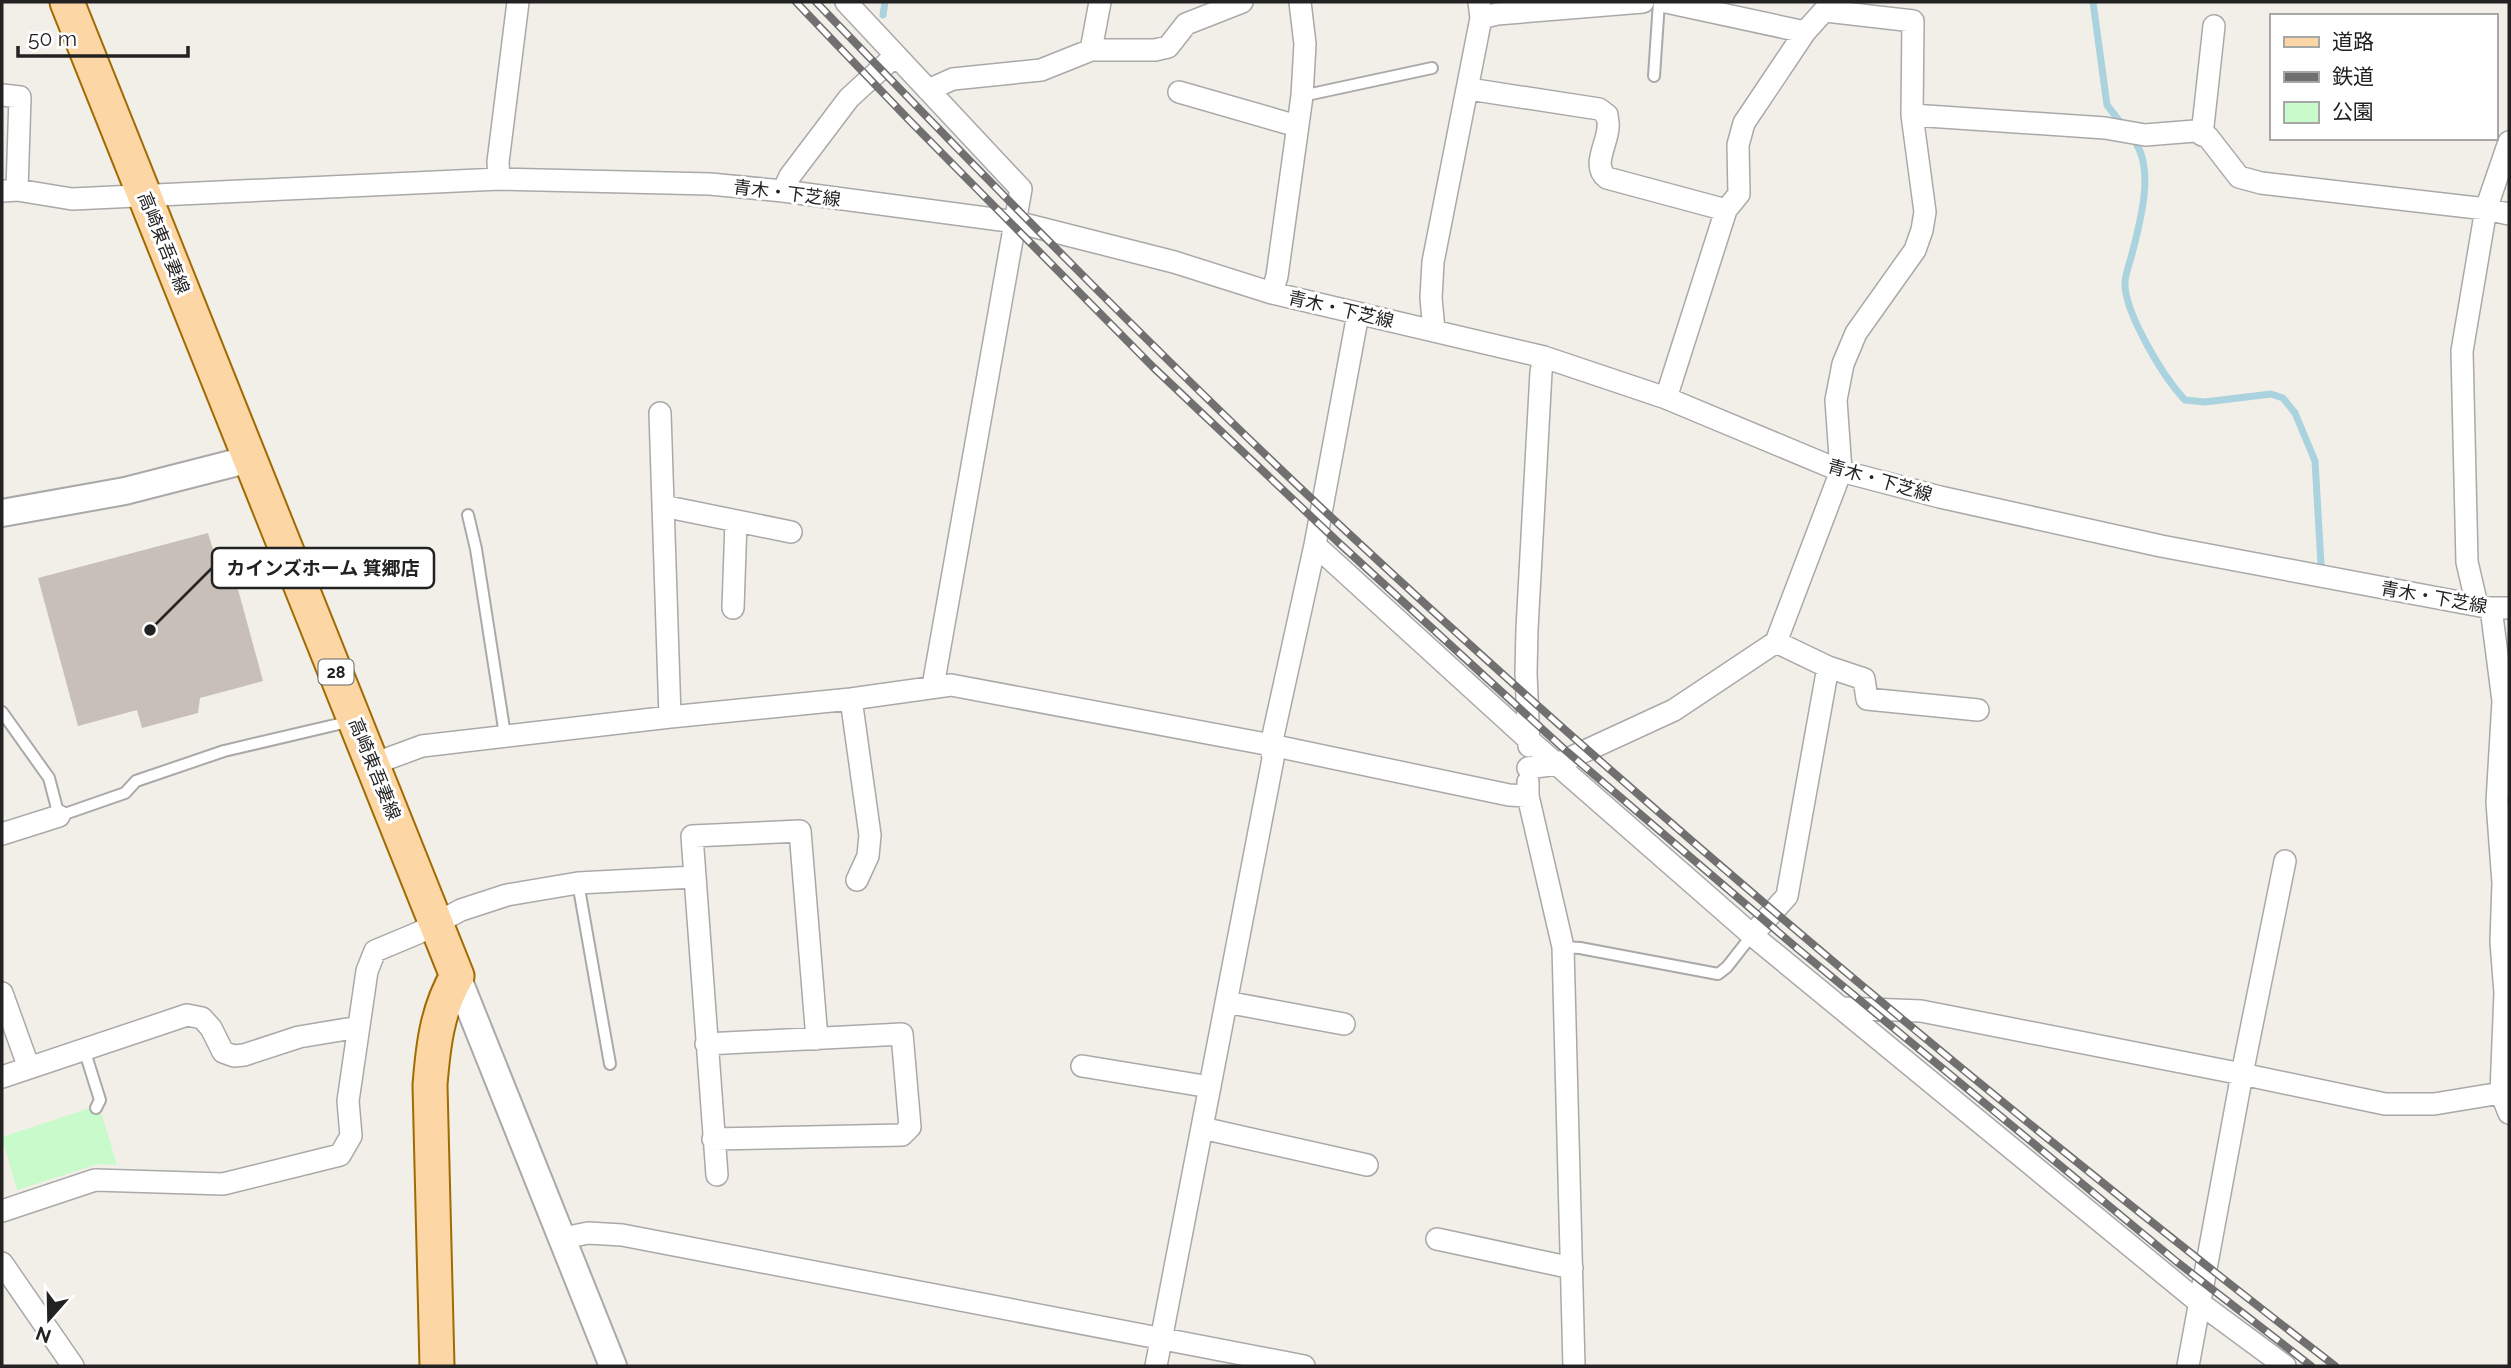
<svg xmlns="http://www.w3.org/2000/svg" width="2511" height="1368" viewBox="0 0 2511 1368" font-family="Raleway,'Noto Sans JP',sans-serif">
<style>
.park{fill:#c8facc}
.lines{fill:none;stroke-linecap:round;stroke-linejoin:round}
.stream{stroke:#aad3df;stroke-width:7}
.building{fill:#c7bfb8}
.service-casing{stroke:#a9a9a9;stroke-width:14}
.minor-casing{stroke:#a9a9a9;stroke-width:24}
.tertiary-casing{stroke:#a9a9a9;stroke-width:30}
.primary-casing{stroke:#a06b00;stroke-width:37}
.service{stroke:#fff;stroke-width:10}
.minor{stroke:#fff;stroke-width:21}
.tertiary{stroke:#fff;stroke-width:26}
.primary{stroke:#fcd6a4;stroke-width:33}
.rail-casing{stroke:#707070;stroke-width:8}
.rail{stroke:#fff;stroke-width:5;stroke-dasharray:16;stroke-linecap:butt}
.labels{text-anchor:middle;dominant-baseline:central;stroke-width:6;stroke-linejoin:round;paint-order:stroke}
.shield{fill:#fff;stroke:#646464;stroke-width:2}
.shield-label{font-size:16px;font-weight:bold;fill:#222}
.street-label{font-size:18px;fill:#222;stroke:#fff}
.leader{fill:none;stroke:#222;stroke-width:2.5}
.callout-dot{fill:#222;stroke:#fff;stroke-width:2.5}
.callout{fill:#fff;stroke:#222;stroke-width:2.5}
.callout-label{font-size:19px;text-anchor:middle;font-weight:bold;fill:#222}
</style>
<rect width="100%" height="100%" fill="#f2efe9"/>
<!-- park -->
<path class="park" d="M 92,1057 L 105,1098 L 100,1109 L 117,1165 L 98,1164 L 17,1190 L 2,1137 L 90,1108 L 94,1103 L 81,1061 Z"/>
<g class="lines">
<!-- stream -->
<path class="stream" d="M 2093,2 L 2107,105 L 2124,127
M 883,15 L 885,2
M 2133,139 C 2156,168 2140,222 2132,254 C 2130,262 2126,272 2125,281 C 2123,311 2164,378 2185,400 L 2205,402 L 2271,394 L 2283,398 L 2295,413 L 2315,461 L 2321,564"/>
</g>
<!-- building -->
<path class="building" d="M 208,533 L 214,553 L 227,549 L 263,681 L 200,698 L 198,713 L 142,728 L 137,710 L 78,726 L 38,578 Z"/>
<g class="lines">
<defs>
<path id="service" d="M 1654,76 L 1659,2
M 1302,96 L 1432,68
M 468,515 L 476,549 L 505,735
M 2,712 L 49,778 L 59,816 L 125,793 L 136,781 L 224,751 L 339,724 L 351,718
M 578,883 L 610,1064
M 1563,947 L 1580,948 L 1718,974 L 1727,967 L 1752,935
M 84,1049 L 100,1100 L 96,1108"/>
<path id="minor" d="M 846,2 L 1021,189 L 933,686
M 1666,2 L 1805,32
M 1481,18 L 1497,14 L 1643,2
M 1091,50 L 1100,2
M 1469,89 L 1599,109 L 1607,115 C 1607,119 1609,123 1608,127 C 1608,143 1591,166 1607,178 L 1726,210
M 928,90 L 953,79 L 1041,70 L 1091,50 L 1155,50 L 1168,47 L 1186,24 L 1242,2
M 1179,92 L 1297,126
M 2,95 L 20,97 L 17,190
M 1912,115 L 2105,128 L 2145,135 L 2195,131 L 2208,137 L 2239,177 L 2261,183 L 2486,209 L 2509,214
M 2202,135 L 2214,26
M 499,179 L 498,162 L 518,2
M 2,191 L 17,190 L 72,199 L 499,179 L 710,184 L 783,191 L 1016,222 L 1174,262 L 1272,293 L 1544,357 L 1666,398 L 1841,471 L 1940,497 L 2161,546 L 2491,608 L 2509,608
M 783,191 L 790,176 L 849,98 L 895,56
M 1272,293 L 1277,276 L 1302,96 L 1305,44 L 1300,2
M 1434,330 L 1431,298 L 1433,262 L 1481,18 L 1479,2
M 1666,398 L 1726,210 L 1739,194 L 1738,145 L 1744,123 L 1805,32 L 1832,2
M 660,413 L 670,717
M 663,506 L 791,532
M 1315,545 L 1529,740 L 1752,935 L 2201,1304 L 2285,1366
M 2477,605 L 2467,562 L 2462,351 L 2486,209 L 2509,142
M 733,608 L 736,521
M 2491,608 L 2503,701 L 2497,802 L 2503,883 L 2501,942 L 2505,993 L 2501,1093 L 2509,1113
M 1828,667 L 1864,679 L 1867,699 L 1978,710
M 851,699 L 870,835 L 868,856 L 857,880
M 1529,746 L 1526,673 L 1527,629 L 1541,372 L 1544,357
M 373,764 L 422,746 L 670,717 L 851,699 L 951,685 L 1271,745 L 1509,795 L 1528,796
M 1528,768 L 1557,764 L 1674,710 L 1776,642 L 1841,471 L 1836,400 L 1843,364 L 1856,333 L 1915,250 L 1922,230 L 1925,212 L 1912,115 L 1913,21 L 1826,11
M 1528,782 L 1528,796 L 1563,947 L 1574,1366
M 2,834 L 59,816
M 1752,935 L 1787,896 L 1828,667 L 1776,642
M 2,993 L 29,1068
M 1226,1002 L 1344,1024
M 1843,1008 L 1921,1011 L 2242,1074 L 2385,1104 L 2434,1104 L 2501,1093
M 706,1044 L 902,1034 L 910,1127 L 902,1135 L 713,1139
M 1082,1066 L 1210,1087
M 2,1077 L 187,1015 L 202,1018 L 211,1028 L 223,1052 L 234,1056 L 244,1055 L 299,1037 L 359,1027
M 1202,1128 L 1367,1165
M 717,1175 L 692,836 L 800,831 L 817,1039
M 2,1211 L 95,1180 L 223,1184 L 340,1155 L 351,1136 L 348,1101 L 367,971 L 375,951 L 418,933 L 461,910 L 507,895 L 578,883 L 694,877
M 564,1238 L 588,1233 L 622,1235 L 1304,1366
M 1437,1239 L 1572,1268
M 2,1263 L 73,1366
M 1156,1366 L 1273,759 L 1271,745 L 1315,545 L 1358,314
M 2188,1366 L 2242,1074 L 2285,861"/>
<path id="tertiary" d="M 2,513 L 125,491 L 250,459
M 457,976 L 613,1366"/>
<path id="primary" d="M 67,2 L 457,976 C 437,1010 433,1047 430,1085 L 437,1366"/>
</defs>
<!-- service casing -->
<use href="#service" class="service-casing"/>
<!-- minor casing -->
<use href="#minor" class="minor-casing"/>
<!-- tertiary casing -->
<use href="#tertiary" class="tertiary-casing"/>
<!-- primary casing -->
<use href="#primary" class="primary-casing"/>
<!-- service -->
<use href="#service" class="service"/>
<!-- minor -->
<use href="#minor" class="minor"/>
<!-- tertiary -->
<use href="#tertiary" class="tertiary"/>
<!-- primary -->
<use href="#primary" class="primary"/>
<defs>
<path id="rail" d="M 796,2 L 909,120 L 1153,367 L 1339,543 L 1564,749 L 1798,949 L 2177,1262 L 2311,1366
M 816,2 C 989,182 1164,361 1346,531 C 1662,825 1994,1102 2335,1366"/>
</defs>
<!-- rail casing -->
<use href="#rail" class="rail-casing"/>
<!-- rail -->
<use href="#rail" class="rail"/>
</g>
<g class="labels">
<!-- shield labels -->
<rect class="shield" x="318.5" y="659.5" width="35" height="25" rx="5"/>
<g class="shield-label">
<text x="336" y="672">28</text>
</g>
<!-- street labels -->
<g class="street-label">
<text transform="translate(787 193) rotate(7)">青木・下芝線</text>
<text transform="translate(164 243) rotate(68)">高崎東吾妻線</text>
<text transform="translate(1341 309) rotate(13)">青木・下芝線</text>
<text transform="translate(1880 480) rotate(16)">青木・下芝線</text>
<text transform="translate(2434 597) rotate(10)">青木・下芝線</text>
<text transform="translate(375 769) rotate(68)">高崎東吾妻線</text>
</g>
</g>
<!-- callouts -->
<path class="leader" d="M150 630L212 568"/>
<circle class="callout-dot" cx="150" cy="630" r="7"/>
<rect class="callout" x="212" y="548" width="222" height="40" rx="7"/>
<g class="callout-label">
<text x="323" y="575">カインズホーム 箕郷店</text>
</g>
<!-- border -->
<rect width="2511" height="1368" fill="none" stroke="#222222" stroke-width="7"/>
<!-- legend -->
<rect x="2270" y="14" width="228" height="126" fill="#ffffff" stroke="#a7a7a7" stroke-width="2"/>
<rect x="2284" y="37" width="35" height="10" fill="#fcd6a4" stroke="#a7a7a7" stroke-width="2"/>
<text x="2332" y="49" font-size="21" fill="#222222">道路</text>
<rect x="2284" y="72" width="35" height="10" fill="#707070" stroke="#a7a7a7" stroke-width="2"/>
<text x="2332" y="84" font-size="21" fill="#222222">鉄道</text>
<rect x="2284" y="102" width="35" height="21" fill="#c8facc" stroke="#a7a7a7" stroke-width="2"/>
<text x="2332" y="119" font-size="21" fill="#222222">公園</text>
<!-- north arrow -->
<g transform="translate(49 1319) rotate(200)" stroke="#ffffff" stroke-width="5" paint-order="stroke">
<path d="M0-5L12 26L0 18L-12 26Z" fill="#222222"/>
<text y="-10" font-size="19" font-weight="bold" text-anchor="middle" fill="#222222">N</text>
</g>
<!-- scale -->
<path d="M18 46v10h170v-10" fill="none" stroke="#222222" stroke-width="3.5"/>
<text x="28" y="46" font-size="21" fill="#222222" stroke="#ffffff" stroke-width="5" paint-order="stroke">50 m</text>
</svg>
